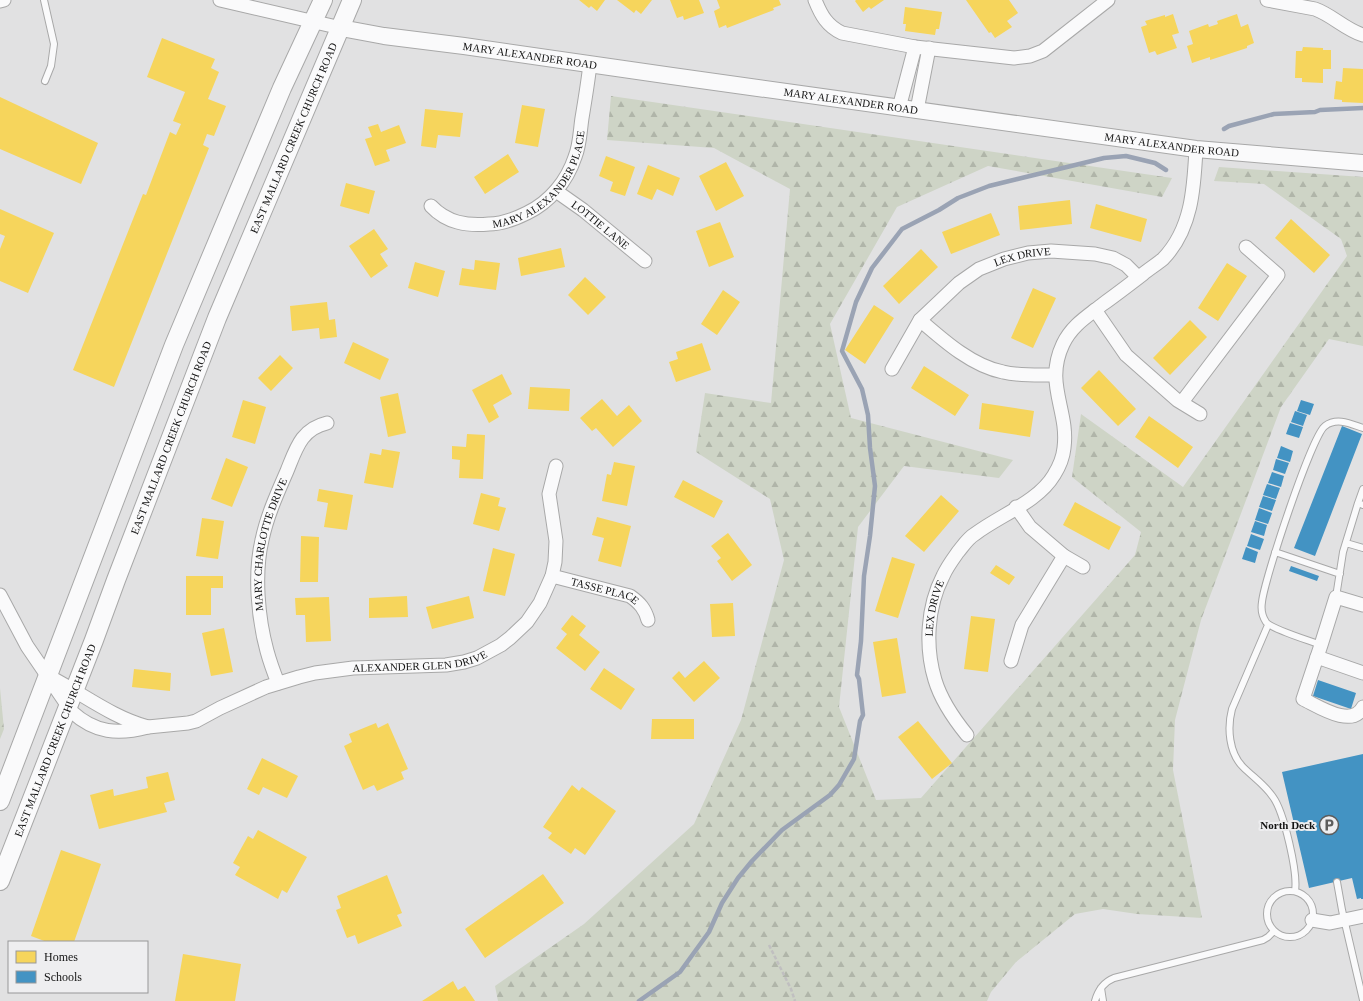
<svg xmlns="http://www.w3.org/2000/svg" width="1363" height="1001" viewBox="0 0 1363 1001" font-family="'Times New Roman',serif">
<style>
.forest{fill:url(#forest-firs)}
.homes{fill:#f6d55c}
.schools{fill:#4393c3}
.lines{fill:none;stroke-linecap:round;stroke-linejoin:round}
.stream{stroke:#9aa3b4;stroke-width:4.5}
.service-casing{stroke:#a8a8a8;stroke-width:8}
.minor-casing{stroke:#a8a8a8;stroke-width:15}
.tertiary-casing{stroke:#a8a8a8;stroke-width:18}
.secondary-casing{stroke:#a8a8a8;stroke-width:20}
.path{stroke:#c0bfc0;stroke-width:2.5;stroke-dasharray:4 2;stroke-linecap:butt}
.service{stroke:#fafafb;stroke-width:6}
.minor{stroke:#fafafb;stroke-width:13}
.tertiary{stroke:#fafafb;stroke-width:16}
.secondary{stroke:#fafafb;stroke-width:18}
.labels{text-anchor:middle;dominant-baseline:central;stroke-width:4;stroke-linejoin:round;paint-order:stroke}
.street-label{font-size:11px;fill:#141414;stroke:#eeeef0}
.poi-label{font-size:11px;font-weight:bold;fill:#141414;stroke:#eeeef0;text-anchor:end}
</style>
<defs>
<pattern id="forest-firs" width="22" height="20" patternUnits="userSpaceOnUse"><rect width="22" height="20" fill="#ced4c6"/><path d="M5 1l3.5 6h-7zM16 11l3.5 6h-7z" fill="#b0b5a9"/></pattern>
</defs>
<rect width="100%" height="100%" fill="#e1e1e2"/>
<!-- forest -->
<path class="forest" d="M 611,96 L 1172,178 L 1162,197 L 988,166 L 897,207 L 830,324 L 851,418 L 1013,460 L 999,478 L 904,466 L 858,527 L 839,707 L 876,800 L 921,798 L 1135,555 L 1141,532 L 1072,477 L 1081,414 L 1183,487 L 1347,256 L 1341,239 L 1264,184 L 1214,181 L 1219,167 L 1363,177 L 1363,346 L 1329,339 L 1281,407 L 1201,620 L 1175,720 L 1173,770 L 1202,918 L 1137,914 L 1103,909 L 1075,914 L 1016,962 L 991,992 L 987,1001 L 498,1001 L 495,986 L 584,924 L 694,824 L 741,720 L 784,560 L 770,499 L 696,452 L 705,393 L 771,403 L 790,189 L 714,148 L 607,140 Z
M 0,688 L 4,729 L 0,739 Z"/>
<!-- homes -->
<path class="homes" d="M 579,0 L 605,0 L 597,11 L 591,6 L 589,8 Z
M 617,0 L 652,0 L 641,14 L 636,10 L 634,13 Z
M 670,0 L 699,0 L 704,13 L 684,20 L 683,16 L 677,18 Z
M 717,0 L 779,0 L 781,5 L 773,8 L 774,10 L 727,28 L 726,25 L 719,28 L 714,11 L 720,8 Z
M 856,0 L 884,0 L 871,9 L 869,7 L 863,12 L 855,1 Z
M 966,0 L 1009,0 L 1018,13 L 1007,21 L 1012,27 L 995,38 L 991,32 L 989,33 Z
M 905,7 L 942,12 L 939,29 L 936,29 L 935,35 L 905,31 L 906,24 L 903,24 Z
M 1173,14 L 1179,33 L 1172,35 L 1177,48 L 1157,55 L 1155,51 L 1149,53 L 1141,27 L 1147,25 L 1145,21 L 1165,15 L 1165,17 Z
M 1237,14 L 1241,27 L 1248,24 L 1254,43 L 1247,46 L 1247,48 L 1210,60 L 1210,57 L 1192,63 L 1187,46 L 1193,44 L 1189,31 L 1208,24 L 1209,27 L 1218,24 L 1217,21 Z
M 162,38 L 215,59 L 211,68 L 219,72 L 208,99 L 226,106 L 214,136 L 207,134 L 203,145 L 209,148 L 114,387 L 73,370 L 143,194 L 146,195 L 170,132 L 176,135 L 181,124 L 173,121 L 185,92 L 147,77 Z
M 1303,47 L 1323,48 L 1323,50 L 1331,50 L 1331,69 L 1323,69 L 1323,83 L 1302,82 L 1302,78 L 1295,78 L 1296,51 L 1302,51 Z
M 1343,68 L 1363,69 L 1363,103 L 1342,102 L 1342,100 L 1334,99 L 1336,81 L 1342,82 Z
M 0,97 L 98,143 L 81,184 L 0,149 Z
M 522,105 L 545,109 L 538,147 L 515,143 Z
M 425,109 L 463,113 L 460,137 L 438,135 L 436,148 L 421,146 Z
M 378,124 L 381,132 L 399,125 L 406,143 L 386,150 L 390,161 L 375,166 L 365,139 L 372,137 L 368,127 Z
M 508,154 L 519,172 L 485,194 L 474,177 Z
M 606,156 L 635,167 L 625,196 L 610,191 L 613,182 L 599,176 Z
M 726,162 L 744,196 L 716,211 L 699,176 Z
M 648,165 L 680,178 L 673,196 L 657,189 L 652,200 L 637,194 Z
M 346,183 L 375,191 L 369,214 L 340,206 Z
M 1070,200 L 1072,224 L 1020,230 L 1018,206 Z
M 1096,204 L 1147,219 L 1141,242 L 1090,228 Z
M 0,209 L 54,233 L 28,293 L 0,281 L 0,249 L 5,236 L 0,234 Z
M 991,213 L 1000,235 L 951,254 L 942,232 Z
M 1291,219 L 1330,255 L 1314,273 L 1275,238 Z
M 720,222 L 734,257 L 709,267 L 696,231 Z
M 374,229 L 388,249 L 380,254 L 388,266 L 371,278 L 349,246 Z
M 561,248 L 565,267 L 521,276 L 518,258 Z
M 921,249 L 938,267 L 899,304 L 883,286 Z
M 475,260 L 500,263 L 496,290 L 459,285 L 462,268 L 474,270 Z
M 415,262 L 445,271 L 438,297 L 408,288 Z
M 1227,263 L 1247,276 L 1218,321 L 1198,308 Z
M 585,277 L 606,297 L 588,315 L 568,295 Z
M 1033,288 L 1056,298 L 1033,348 L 1011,338 Z
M 723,290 L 740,302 L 717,335 L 701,324 Z
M 327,302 L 329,320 L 335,319 L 337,337 L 320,339 L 319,328 L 292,331 L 290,306 Z
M 874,305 L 894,318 L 865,364 L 845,350 Z
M 1190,320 L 1207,337 L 1170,375 L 1153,358 Z
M 353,342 L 389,359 L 380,380 L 344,363 Z
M 702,343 L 711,370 L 676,382 L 669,362 L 678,359 L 676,352 Z
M 280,355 L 293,368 L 271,391 L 258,378 Z
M 924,366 L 969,395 L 955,416 L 911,388 Z
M 1099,370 L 1136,409 L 1118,426 L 1081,388 Z
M 502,374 L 512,394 L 493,405 L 499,417 L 489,423 L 472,390 Z
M 530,387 L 570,389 L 569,411 L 528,409 Z
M 398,393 L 406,433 L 388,437 L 380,397 Z
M 602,399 L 617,416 L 629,405 L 642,421 L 613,447 L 596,428 L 592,431 L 580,418 Z
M 243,400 L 266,407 L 255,444 L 232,437 Z
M 982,403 L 1034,411 L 1030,437 L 979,429 Z
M 1149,416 L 1193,447 L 1178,468 L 1135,437 Z
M 467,434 L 485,435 L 483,479 L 459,478 L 460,460 L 452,459 L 452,446 L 466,447 Z
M 382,449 L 400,452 L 393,488 L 364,483 L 370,453 L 381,455 Z
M 226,458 L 248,467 L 232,507 L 211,499 Z
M 614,462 L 635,466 L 627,506 L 602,501 L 607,474 L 611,475 Z
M 683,480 L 723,501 L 714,518 L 674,497 Z
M 319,489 L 353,495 L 347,530 L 324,527 L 328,503 L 317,501 Z
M 481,493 L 500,498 L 498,506 L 506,508 L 499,531 L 473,524 Z
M 941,495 L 959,511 L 924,552 L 905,536 Z
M 1075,502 L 1121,527 L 1109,550 L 1063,525 Z
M 597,517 L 631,526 L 621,567 L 598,561 L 604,538 L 592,535 Z
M 202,518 L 224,521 L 218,559 L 196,556 Z
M 728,533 L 752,565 L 732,581 L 717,561 L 721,558 L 711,546 Z
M 301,536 L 319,537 L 318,582 L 300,582 Z
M 493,548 L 515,554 L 505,596 L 483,591 Z
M 892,557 L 915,564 L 898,618 L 875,611 Z
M 996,565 L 1015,577 L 1009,585 L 990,573 Z
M 186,576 L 223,576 L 223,588 L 211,588 L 211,615 L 186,615 Z
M 407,596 L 408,617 L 369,618 L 369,598 Z
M 469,596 L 474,618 L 432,629 L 426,607 Z
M 329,597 L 331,641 L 306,642 L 305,615 L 296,615 L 295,598 Z
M 733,603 L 735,636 L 712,637 L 710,604 Z
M 572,615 L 586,626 L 579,635 L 600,652 L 585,671 L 556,648 L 567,634 L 561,629 Z
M 971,616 L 995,619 L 988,672 L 964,669 Z
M 224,628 L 233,672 L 211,676 L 202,633 Z
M 897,638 L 906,693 L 882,697 L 873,642 Z
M 704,661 L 720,678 L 694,702 L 672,678 L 679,671 L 685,678 Z
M 604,668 L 635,689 L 621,710 L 590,689 Z
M 134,669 L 171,673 L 170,691 L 132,687 Z
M 652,719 L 694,719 L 694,739 L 651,739 Z
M 918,721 L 952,763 L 932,779 L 898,737 Z
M 376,723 L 378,728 L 388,723 L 408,769 L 401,772 L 404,779 L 377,791 L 374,785 L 363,790 L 344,746 L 352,742 L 349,734 Z
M 262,758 L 298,776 L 287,798 L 263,787 L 259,795 L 247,789 Z
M 168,772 L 175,800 L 164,803 L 167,812 L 99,829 L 90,795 L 113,789 L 114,796 L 148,788 L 146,777 Z
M 572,785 L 579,791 L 582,787 L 616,811 L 585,855 L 575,848 L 571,854 L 548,838 L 552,833 L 543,827 Z
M 258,830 L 307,857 L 287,893 L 282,890 L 278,899 L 235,875 L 240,867 L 233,863 L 248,836 L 253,839 Z
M 61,850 L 101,864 L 74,942 L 47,942 L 31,936 Z
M 543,874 L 564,903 L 485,958 L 465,929 Z
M 387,875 L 402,913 L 397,915 L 402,926 L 358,944 L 355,935 L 347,938 L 336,910 L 341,908 L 337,896 Z
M 183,954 L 241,964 L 235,1001 L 175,1001 Z
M 453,981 L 458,990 L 465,986 L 475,1001 L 422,1001 Z"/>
<!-- schools -->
<path class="schools" d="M 1301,400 L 1314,404 L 1310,415 L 1297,411 Z
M 1295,411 L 1307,415 L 1303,426 L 1291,422 Z
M 1290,423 L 1303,427 L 1299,438 L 1286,434 Z
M 1342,426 L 1362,434 L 1315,556 L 1294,548 Z
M 1281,446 L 1293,451 L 1290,462 L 1277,458 Z
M 1276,459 L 1289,463 L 1285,474 L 1273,470 Z
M 1272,472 L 1284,476 L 1281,487 L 1268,483 Z
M 1267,484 L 1280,488 L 1276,499 L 1263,495 Z
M 1263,496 L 1276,500 L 1272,511 L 1259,507 Z
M 1259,508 L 1272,513 L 1268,524 L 1255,520 Z
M 1255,521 L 1267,525 L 1264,536 L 1251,532 Z
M 1251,534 L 1264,539 L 1260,550 L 1247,546 Z
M 1246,547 L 1258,552 L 1255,563 L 1242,559 Z
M 1291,566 L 1319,576 L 1317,581 L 1289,571 Z
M 1318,680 L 1356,693 L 1351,709 L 1313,696 Z
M 1363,754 L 1363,899 L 1361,899 L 1361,898 L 1357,899 L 1352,878 L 1309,888 L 1282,772 Z"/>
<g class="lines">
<!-- stream -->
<path class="stream" d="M 1224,129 L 1229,126 L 1274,114 L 1315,112 L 1320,110 L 1363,108
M 639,1001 L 680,972 L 709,932 L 722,903 L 738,878 L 752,861 L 782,830 L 830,795 L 839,785 L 854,759 L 860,721 L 863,715 L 859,679 L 857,675 L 861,641 L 864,576 L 870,536 L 875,486 L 870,448 L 868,415 L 862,389 L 842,351 L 856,302 L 872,268 L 902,229 L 939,210 L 958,198 L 989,186 L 1104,158 L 1126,156 L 1155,163 L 1166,170"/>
<defs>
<path id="service" d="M 44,0 L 54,44 L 51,66 L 45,81
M 1358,503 L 1363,489
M 1346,543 L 1363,548
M 1275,552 L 1340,574
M 1336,597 L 1343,552 L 1358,503 L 1363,505
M 1268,625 L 1232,709 C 1227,728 1229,753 1243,767 C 1253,777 1265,785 1273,797 C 1284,812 1298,873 1295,891
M 1321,645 C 1311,641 1271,629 1266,622 C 1262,616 1261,608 1262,602 C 1264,580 1312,435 1325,426 C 1337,417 1351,424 1363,428
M 1337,882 L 1342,910 L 1363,1000
M1267 914a23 23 0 1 1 46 0a23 23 0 1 1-46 0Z
M 1101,988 L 1103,1001
M 1095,1001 C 1098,990 1104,982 1114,978 L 1263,940 L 1268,937 L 1274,931"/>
<g id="minor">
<path d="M 220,0 L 341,28"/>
<path d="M 815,0 C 821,15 827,26 842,33 L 915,47 L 1014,58 L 1030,56 L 1043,51 L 1108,0"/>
<path d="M 1267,0 L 1315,9 C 1332,15 1346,30 1363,35"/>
<path d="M 0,1 L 4,0"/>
<path d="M 899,108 L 915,47"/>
<path d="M 917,110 L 929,48"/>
<path id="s1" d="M 556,191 L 583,210 L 645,261"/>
<path id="s2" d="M 431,206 C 447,223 467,226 489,224 C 502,224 515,219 527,213 C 550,202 567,181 575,157 C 580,145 580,131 582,118 C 585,100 588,82 590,64"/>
<path d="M 1095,310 L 1126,355 L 1177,400 L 1200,414"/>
<path d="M 920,320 C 943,340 972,366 1003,372 C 1020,376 1038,375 1055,375"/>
<path id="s3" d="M 892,369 L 920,320 L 959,283 L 979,269 L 1004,259 L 1028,253 L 1051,251 L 1095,254 L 1113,258 L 1126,265 L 1138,277"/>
<path d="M 1182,402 L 1278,275 L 1246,247"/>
<path d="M 1016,507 L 1030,527 L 1064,556 L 1083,567"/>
<path id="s4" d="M 552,576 L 630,596 C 640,603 645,609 648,620"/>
<path d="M 0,595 L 27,646 L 72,712 C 95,733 118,735 148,727 C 111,717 82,693 48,676"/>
<path d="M 1363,605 L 1336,597 L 1321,645 L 1303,699 C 1318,706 1352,729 1363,707"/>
<path d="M 1317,657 L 1363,673"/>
<path d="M 1011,661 L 1022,625 L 1064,556"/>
<path id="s5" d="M 278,683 C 274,673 270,662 267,651 C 258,618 254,574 262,540 C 267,516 277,494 287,471 C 296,449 301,429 327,423"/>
<path id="s6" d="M 148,727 L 188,723 L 196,721 L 220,708 L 266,687 L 299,677 L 315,673 L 353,668 L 446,665 L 464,662 L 477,658 L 501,645 L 510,638 L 527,622 L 540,603 L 552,576 L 555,562 L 556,541 L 549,494 L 556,466"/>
<path id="s7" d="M 967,735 C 954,719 941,700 935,680 C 925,647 927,607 943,576 C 947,567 953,559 958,552 C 963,546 968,538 975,534 C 1000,515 1038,502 1054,475 C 1059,467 1063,458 1064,448 C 1069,410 1044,384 1063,344 C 1072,325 1088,316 1103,304 C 1117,294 1130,284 1143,274 C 1149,269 1157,264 1163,259 C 1192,229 1194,188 1196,149"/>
<path d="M 1312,920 L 1330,923 L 1363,916"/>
</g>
<g id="tertiary">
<path id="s8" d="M 341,28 L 384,36 L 464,46 L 672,76 L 1196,149 L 1363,163"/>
</g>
<g id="secondary">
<path d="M 0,801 L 174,345 L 282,88 L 323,0"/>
<path id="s9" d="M 0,881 L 94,640 L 116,580 L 217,318 L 352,0"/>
</g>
</defs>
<!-- service casing -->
<use href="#service" class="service-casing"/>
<!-- minor casing -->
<use href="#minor" class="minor-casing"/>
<!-- tertiary casing -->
<use href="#tertiary" class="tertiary-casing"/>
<!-- secondary casing -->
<use href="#secondary" class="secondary-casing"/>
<!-- path -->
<path class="path" d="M 769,945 L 791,989 L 795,1001"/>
<!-- service -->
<use href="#service" class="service"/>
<!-- minor -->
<use href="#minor" class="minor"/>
<!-- tertiary -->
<use href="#tertiary" class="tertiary"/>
<!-- secondary -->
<use href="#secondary" class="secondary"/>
</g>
<!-- icons -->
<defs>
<symbol id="parking-ring" viewBox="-11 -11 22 22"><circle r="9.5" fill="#eeeef0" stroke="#5c5c5c" stroke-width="1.5"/><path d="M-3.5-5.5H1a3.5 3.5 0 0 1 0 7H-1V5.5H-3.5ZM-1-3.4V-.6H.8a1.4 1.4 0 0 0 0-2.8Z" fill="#5c5c5c"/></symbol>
</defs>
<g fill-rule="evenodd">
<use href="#parking-ring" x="1318" y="814" width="22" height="22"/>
</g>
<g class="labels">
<!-- street labels -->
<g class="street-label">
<text stroke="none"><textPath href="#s8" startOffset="191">MARY ALEXANDER ROAD</textPath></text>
<text stroke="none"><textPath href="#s8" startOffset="515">MARY ALEXANDER ROAD</textPath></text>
<text stroke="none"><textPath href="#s9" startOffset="799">EAST MALLARD CREEK CHURCH ROAD</textPath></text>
<text stroke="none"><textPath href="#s8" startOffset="839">MARY ALEXANDER ROAD</textPath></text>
<text stroke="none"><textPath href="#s2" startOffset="136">MARY ALEXANDER PLACE</textPath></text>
<text stroke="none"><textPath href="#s1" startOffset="56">LOTTIE LANE</textPath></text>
<text stroke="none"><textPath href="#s3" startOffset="180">LEX DRIVE</textPath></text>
<text stroke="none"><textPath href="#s9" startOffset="475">EAST MALLARD CREEK CHURCH ROAD</textPath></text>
<text stroke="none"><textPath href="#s5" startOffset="143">MARY CHARLOTTE DRIVE</textPath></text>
<text stroke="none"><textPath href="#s4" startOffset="55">TASSE PLACE</textPath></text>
<text stroke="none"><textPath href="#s7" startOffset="137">LEX DRIVE</textPath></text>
<text stroke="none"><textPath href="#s6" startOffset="283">ALEXANDER GLEN DRIVE</textPath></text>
<text stroke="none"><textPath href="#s9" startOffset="151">EAST MALLARD CREEK CHURCH ROAD</textPath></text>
</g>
<!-- poi labels -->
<g class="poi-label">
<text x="1315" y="825">North Deck</text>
</g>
</g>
<!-- legend -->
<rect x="8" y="941" width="140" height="52" fill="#eeeef0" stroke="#979798"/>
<rect x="16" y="951" width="20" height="12" fill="#f6d55c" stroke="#979798"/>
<text x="44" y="961" font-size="12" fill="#141414">Homes</text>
<rect x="16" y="971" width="20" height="12" fill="#4393c3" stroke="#979798"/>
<text x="44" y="981" font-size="12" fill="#141414">Schools</text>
</svg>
